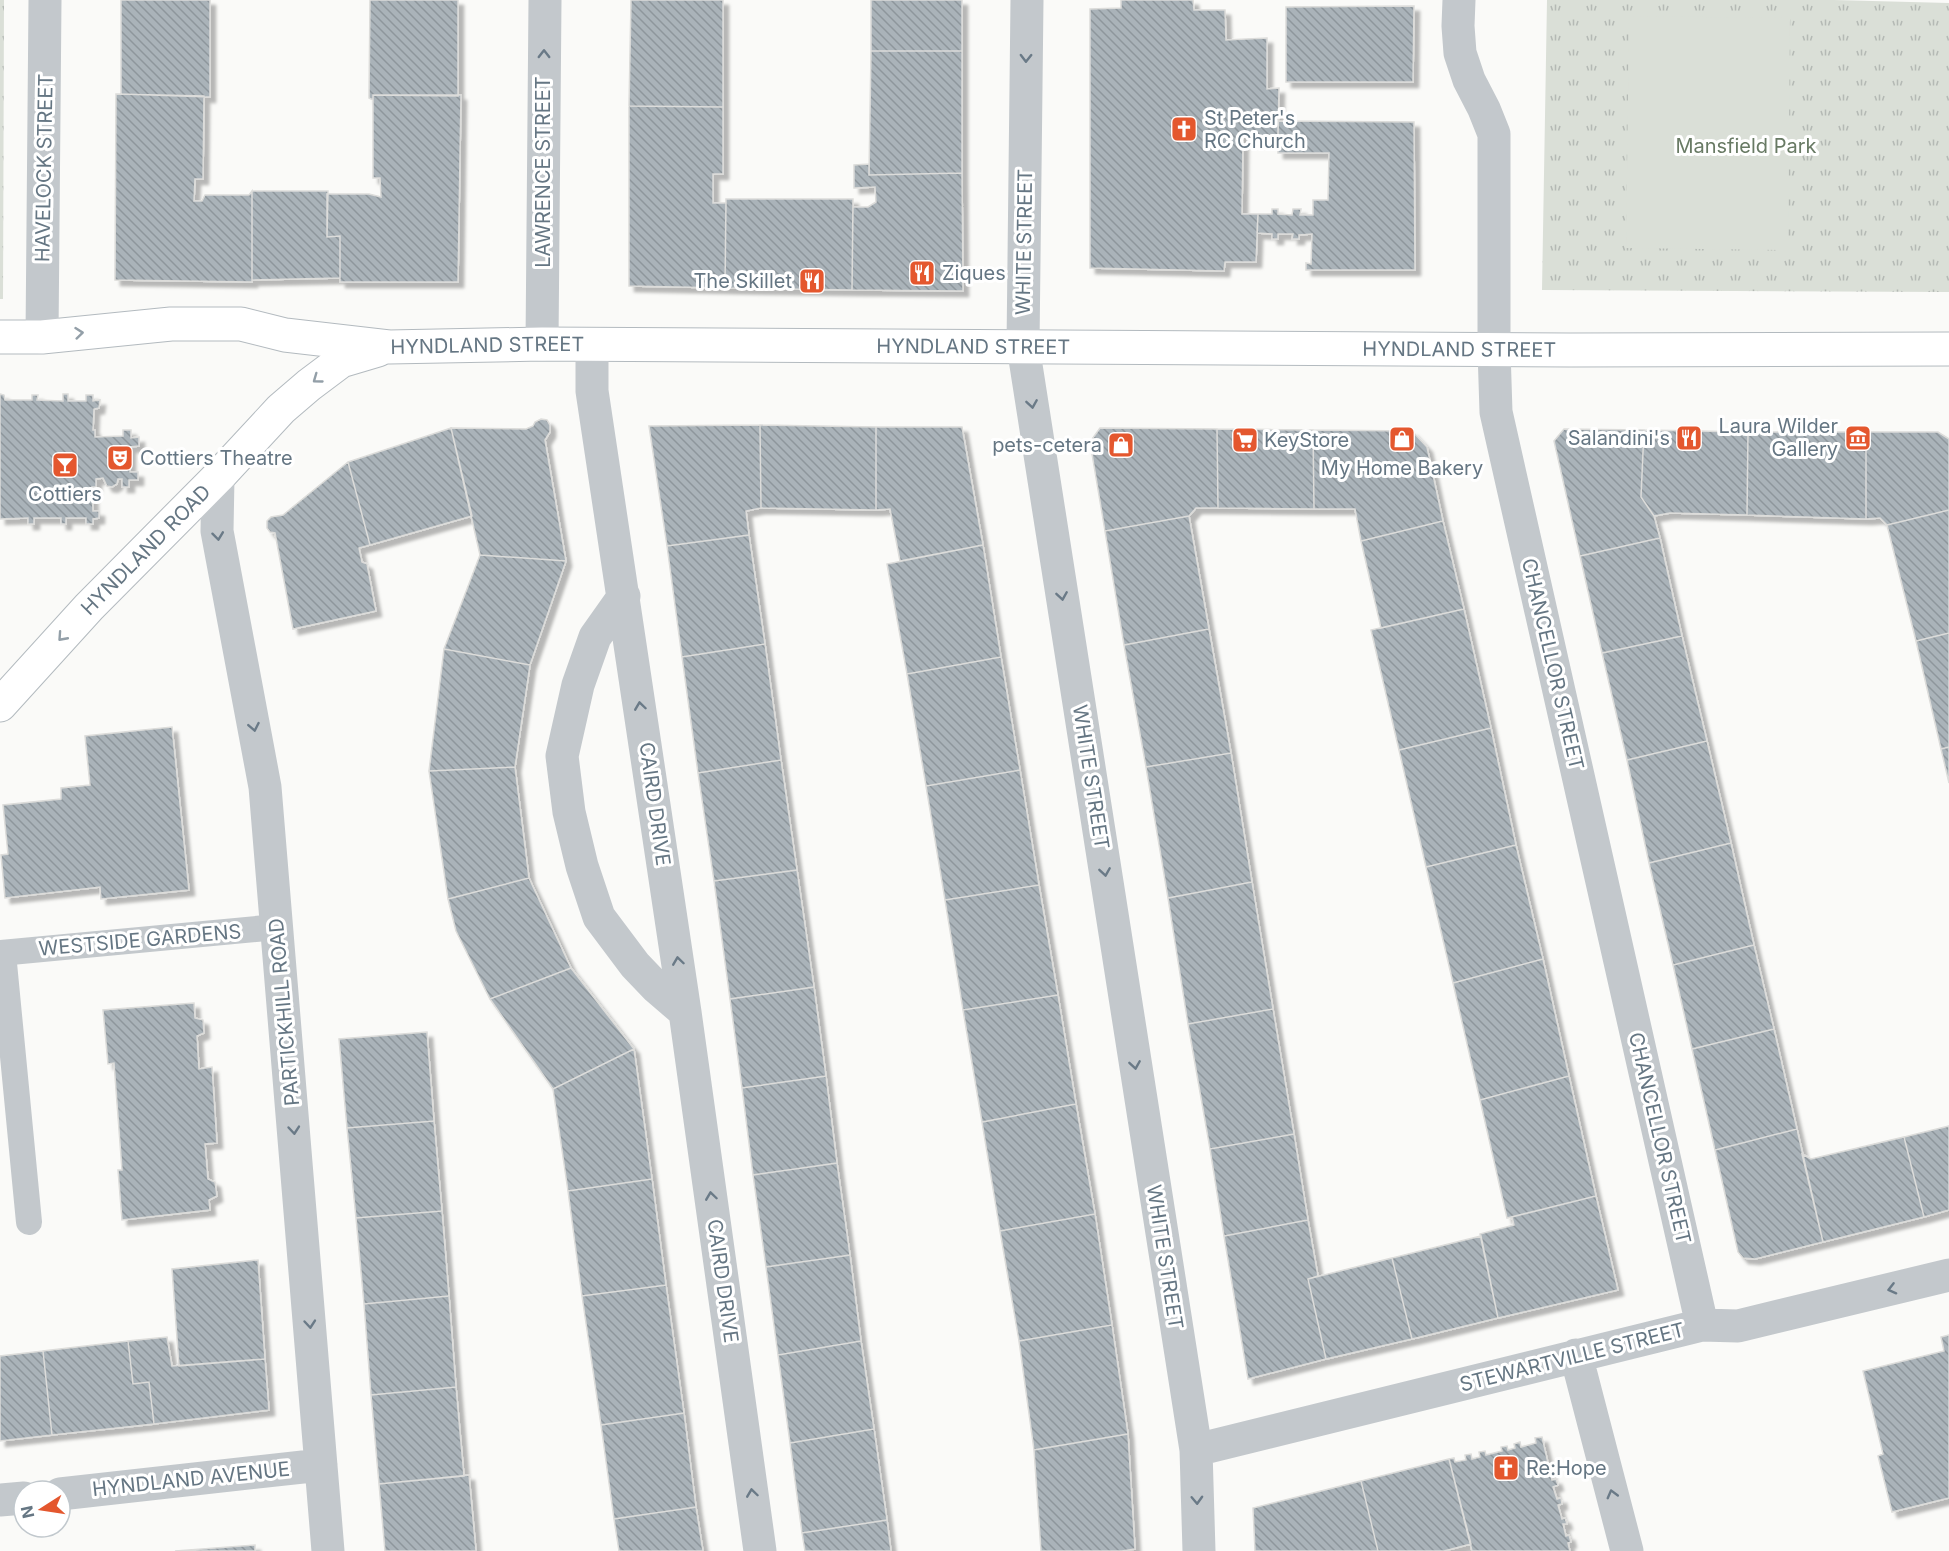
<svg xmlns="http://www.w3.org/2000/svg" width="1949" height="1551" viewBox="0 0 1949 1551" font-family="Inter,sans-serif">
<style>
.park{fill:url(#park-tufts)}
.garden{fill:#dadfd7}
.building{fill:url(#building-back-hatch);stroke:#dcdcda;stroke-width:1.5;filter:url(#shadow)}
.lines{fill:none;stroke-linecap:round;stroke-linejoin:round}
.secondary-casing{stroke:#b3babf;stroke-width:35}
.lane{stroke:#c3c8cc;stroke-width:26}
.street{stroke:#c3c8cc;stroke-width:33}
.secondary{stroke:#fff;stroke-width:33}
.oneway{stroke:#6a7a87}
.oneway2{stroke:#939fa8}
.labels{text-anchor:middle;dominant-baseline:central;stroke-width:6;stroke-linejoin:round;paint-order:stroke}
.poi-label{font-size:20px;fill:#657683;stroke:#fff;text-anchor:start}
.park-label{font-size:20px;fill:#687a64;stroke:#fff}
.street-label{font-size:20px;fill:#657683;stroke:#fff}
</style>
<defs>
<pattern id="park-tufts" width="24" height="20" patternUnits="userSpaceOnUse" patternTransform="scale(1.5)"><rect width="24" height="20" fill="#dadfd7"/><path d="M3 7l-1-3M5 7V3M7 7l1-3M15 17l-1-3M17 17v-4M19 17l1-3" fill="none" stroke="#b4b9b4"/></pattern>
<pattern id="building-back-hatch" width="6" height="6" patternUnits="userSpaceOnUse" patternTransform="scale(1.5)"><rect width="6" height="6" fill="#aab3b9"/><path d="M-1 5l2 2M0 0l6 6M5-1l2 2" fill="none" stroke="#8e969c"/></pattern>
<filter id="shadow"><feDropShadow dx="5.5" dy="5.5" stdDeviation="1.5" flood-color="#0004"/></filter>
</defs>
<rect width="100%" height="100%" fill="#fafaf8"/>
<!-- park -->
<path class="park" d="M 0,0 L 4,0 L 3,299 L 0,299 Z
M 1547,0 L 1834,0 L 1949,3 L 1949,292 L 1542,290 Z"/>
<!-- garden -->
<path class="garden" d="M 1629,16 L 1790,18 L 1788,250 L 1626,248 Z"/>
<!-- building -->
<path class="building" d="M 121,0 L 210,0 L 210,97 L 121,94 Z
M 370,0 L 458,0 L 458,96 L 373,95 L 373,100 L 369,98 Z
M 631,0 L 723,0 L 723,107 L 629,106 Z
M 871,0 L 962,0 L 962,51 L 871,51 Z
M 1121,0 L 1193,0 L 1194,10 L 1225,10 L 1226,40 L 1267,38 L 1267,89 L 1279,88 L 1278,137 L 1243,137 L 1242,214 L 1258,214 L 1256,262 L 1225,262 L 1224,271 L 1090,268 L 1090,9 L 1121,8 Z
M 1414,6 L 1413,82 L 1286,82 L 1286,7 Z
M 871,51 L 962,51 L 962,173 L 869,175 Z
M 116,94 L 204,96 L 203,179 L 195,179 L 194,201 L 202,201 L 205,195 L 249,195 L 252,191 L 252,282 L 115,280 Z
M 373,95 L 461,95 L 458,282 L 340,282 L 340,236 L 327,237 L 327,194 L 369,194 L 381,197 L 380,178 L 373,178 Z
M 629,106 L 723,107 L 723,174 L 713,174 L 713,203 L 726,203 L 725,288 L 629,286 Z
M 1278,121 L 1414,122 L 1415,270 L 1306,270 L 1306,263 L 1311,264 L 1312,234 L 1299,235 L 1299,239 L 1292,239 L 1293,234 L 1278,234 L 1278,239 L 1272,239 L 1272,234 L 1257,233 L 1258,214 L 1272,214 L 1272,209 L 1278,209 L 1278,214 L 1292,215 L 1293,209 L 1301,209 L 1300,215 L 1313,215 L 1313,200 L 1328,200 L 1329,153 L 1278,153 Z
M 869,164 L 869,175 L 962,173 L 963,291 L 852,290 L 853,207 L 868,207 L 876,202 L 875,187 L 854,188 L 854,165 Z
M 252,191 L 328,191 L 327,237 L 340,236 L 340,278 L 252,280 Z
M 726,199 L 853,199 L 852,290 L 725,288 Z
M 0,394 L 4,395 L 5,400 L 32,400 L 32,395 L 38,395 L 37,400 L 63,401 L 63,394 L 68,394 L 68,401 L 86,401 L 86,395 L 93,395 L 93,401 L 100,400 L 99,408 L 94,409 L 93,430 L 95,430 L 95,437 L 123,436 L 123,430 L 131,430 L 131,438 L 139,437 L 139,446 L 130,447 L 130,472 L 138,472 L 138,480 L 129,480 L 129,487 L 122,487 L 122,479 L 118,479 L 117,484 L 112,487 L 107,486 L 103,478 L 96,479 L 96,487 L 92,487 L 93,511 L 99,511 L 99,518 L 93,519 L 93,524 L 86,524 L 86,518 L 66,518 L 66,524 L 61,524 L 61,518 L 34,518 L 34,524 L 28,524 L 28,518 L 0,519 Z
M 541,419 L 547,420 L 550,425 L 550,432 L 545,440 L 566,561 L 480,555 L 451,428 L 526,429 L 533,426 L 535,422 Z
M 760,425 L 876,427 L 876,510 L 761,508 Z
M 760,425 L 761,508 L 746,511 L 749,535 L 667,546 L 649,426 Z
M 876,427 L 962,427 L 983,545 L 900,561 L 890,509 L 876,510 Z
M 451,428 L 472,516 L 370,545 L 348,462 Z
M 1100,428 L 1217,429 L 1218,508 L 1196,508 L 1189,516 L 1105,531 L 1090,442 Z
M 1217,429 L 1313,430 L 1314,509 L 1218,508 Z
M 1564,429 L 1644,430 L 1641,497 L 1654,516 L 1660,538 L 1580,556 L 1554,441 Z
M 1313,430 L 1412,431 L 1427,447 L 1443,521 L 1361,541 L 1355,509 L 1314,509 Z
M 1644,430 L 1748,432 L 1747,515 L 1670,513 L 1654,516 L 1641,497 Z
M 1748,432 L 1866,432 L 1866,519 L 1747,515 Z
M 1866,432 L 1938,432 L 1949,439 L 1949,510 L 1887,525 L 1880,518 L 1866,519 Z
M 348,462 L 370,545 L 359,548 L 362,562 L 367,564 L 376,611 L 293,629 L 275,533 L 270,532 L 267,528 L 267,521 L 271,517 L 283,515 Z
M 1949,510 L 1949,633 L 1916,641 L 1887,525 Z
M 1189,516 L 1209,629 L 1124,645 L 1105,531 Z
M 1443,521 L 1464,609 L 1381,628 L 1361,541 Z
M 749,535 L 765,644 L 682,657 L 667,546 Z
M 1660,538 L 1682,636 L 1602,653 L 1580,556 Z
M 983,545 L 1001,657 L 907,674 L 887,564 Z
M 480,555 L 566,561 L 530,665 L 444,649 Z
M 1464,609 L 1491,728 L 1399,750 L 1371,630 Z
M 1209,629 L 1231,753 L 1146,767 L 1124,645 Z
M 1949,633 L 1949,747 L 1941,749 L 1916,641 Z
M 1682,636 L 1707,741 L 1627,760 L 1602,653 Z
M 765,644 L 781,760 L 698,773 L 682,657 Z
M 444,649 L 530,665 L 515,767 L 429,771 Z
M 1001,657 L 1020,770 L 926,786 L 907,674 Z
M 172,727 L 189,890 L 101,899 L 100,887 L 5,898 L 1,855 L 8,854 L 3,805 L 61,799 L 61,788 L 90,785 L 85,736 Z
M 1491,728 L 1516,845 L 1426,867 L 1399,750 Z
M 1707,741 L 1731,843 L 1649,863 L 1627,760 Z
M 1949,747 L 1949,783 L 1941,749 Z
M 1231,753 L 1252,882 L 1168,898 L 1146,767 Z
M 781,760 L 797,870 L 714,881 L 698,773 Z
M 515,767 L 529,878 L 448,899 L 429,771 Z
M 1020,770 L 1039,885 L 945,900 L 926,786 Z
M 1731,843 L 1754,945 L 1673,965 L 1649,863 Z
M 1516,845 L 1543,959 L 1453,983 L 1426,867 Z
M 797,870 L 814,987 L 730,999 L 714,881 Z
M 529,878 L 571,968 L 490,999 L 456,931 L 448,899 Z
M 1252,882 L 1273,1009 L 1188,1024 L 1168,898 Z
M 1039,885 L 1058,995 L 963,1010 L 945,900 Z
M 1754,945 L 1774,1029 L 1692,1049 L 1673,965 Z
M 1543,959 L 1569,1076 L 1480,1100 L 1453,983 Z
M 571,968 L 634,1049 L 553,1089 L 490,999 Z
M 814,987 L 826,1076 L 742,1088 L 730,999 Z
M 1058,995 L 1076,1104 L 982,1122 L 963,1010 Z
M 194,1003 L 195,1018 L 203,1020 L 204,1033 L 197,1036 L 199,1069 L 212,1067 L 217,1143 L 205,1144 L 208,1179 L 215,1182 L 217,1196 L 209,1200 L 210,1210 L 122,1220 L 118,1170 L 122,1170 L 114,1063 L 108,1064 L 103,1010 Z
M 1273,1009 L 1294,1134 L 1210,1149 L 1188,1024 Z
M 1774,1029 L 1797,1129 L 1715,1150 L 1692,1049 Z
M 427,1032 L 434,1121 L 347,1128 L 339,1039 Z
M 634,1049 L 652,1179 L 568,1191 L 553,1089 Z
M 826,1076 L 837,1163 L 753,1175 L 742,1088 Z
M 1569,1076 L 1596,1196 L 1507,1218 L 1480,1100 Z
M 1076,1104 L 1095,1214 L 1000,1231 L 982,1122 Z
M 434,1121 L 442,1211 L 356,1218 L 347,1128 Z
M 1949,1126 L 1949,1210 L 1924,1217 L 1904,1137 Z
M 1797,1129 L 1823,1242 L 1755,1259 L 1743,1258 L 1738,1252 L 1715,1150 Z
M 1294,1134 L 1308,1220 L 1224,1236 L 1210,1149 Z
M 1904,1137 L 1924,1217 L 1823,1242 L 1802,1154 L 1811,1159 Z
M 837,1163 L 850,1255 L 766,1267 L 753,1175 Z
M 652,1179 L 666,1285 L 582,1296 L 568,1191 Z
M 1596,1196 L 1618,1290 L 1498,1318 L 1480,1234 L 1514,1225 L 1512,1217 Z
M 442,1211 L 449,1296 L 364,1304 L 356,1218 Z
M 1095,1214 L 1112,1325 L 1019,1341 L 1000,1231 Z
M 1308,1220 L 1318,1276 L 1308,1279 L 1326,1359 L 1248,1379 L 1224,1236 Z
M 1481,1236 L 1498,1318 L 1412,1339 L 1392,1258 Z
M 850,1255 L 861,1341 L 778,1355 L 766,1267 Z
M 1392,1258 L 1412,1339 L 1326,1359 L 1308,1279 Z
M 258,1260 L 265,1359 L 179,1366 L 172,1269 Z
M 666,1285 L 684,1413 L 601,1425 L 582,1296 Z
M 449,1296 L 456,1387 L 371,1395 L 364,1304 Z
M 1112,1325 L 1128,1434 L 1034,1450 L 1019,1341 Z
M 1949,1335 L 1949,1498 L 1892,1512 L 1878,1456 L 1883,1454 L 1863,1371 L 1944,1351 L 1941,1337 Z
M 167,1337 L 172,1366 L 265,1359 L 269,1410 L 154,1424 L 149,1382 L 133,1384 L 128,1341 Z
M 128,1341 L 133,1384 L 149,1382 L 154,1424 L 52,1435 L 43,1351 Z
M 861,1341 L 874,1429 L 790,1443 L 778,1355 Z
M 43,1351 L 52,1435 L 0,1441 L 0,1356 Z
M 456,1387 L 464,1476 L 379,1484 L 371,1395 Z
M 684,1413 L 696,1507 L 614,1519 L 601,1425 Z
M 874,1429 L 887,1520 L 802,1533 L 790,1443 Z
M 1128,1434 L 1135,1549 L 1122,1551 L 1041,1551 L 1034,1450 Z
M 1542,1437 L 1552,1480 L 1556,1479 L 1558,1485 L 1553,1487 L 1557,1499 L 1561,1498 L 1562,1504 L 1558,1505 L 1562,1519 L 1565,1518 L 1567,1524 L 1563,1524 L 1566,1536 L 1569,1535 L 1571,1542 L 1568,1543 L 1570,1551 L 1472,1551 L 1449,1459 L 1454,1458 L 1455,1462 L 1466,1460 L 1465,1455 L 1471,1454 L 1472,1459 L 1480,1457 L 1479,1452 L 1485,1451 L 1486,1455 L 1502,1451 L 1501,1447 L 1507,1446 L 1508,1450 L 1515,1448 L 1514,1444 L 1520,1442 L 1521,1447 L 1536,1443 L 1535,1438 Z
M 1449,1459 L 1471,1544 L 1444,1551 L 1378,1551 L 1361,1481 Z
M 469,1475 L 476,1551 L 385,1551 L 379,1484 Z
M 1361,1481 L 1378,1551 L 1255,1551 L 1253,1508 Z
M 696,1507 L 703,1551 L 619,1551 L 614,1519 Z
M 887,1520 L 891,1551 L 805,1551 L 802,1533 Z
M 255,1545 L 255,1551 L 175,1551 Z"/>
<g class="lines">
<defs>
<g id="secondary">
<path id="s1" d="M 0,337 L 42,337 L 171,324 L 241,324 L 285,335 L 389,347 L 542,344 L 1570,350 L 1949,349"/>
<path id="s2" d="M 0,705 L 89,607 L 218,477 L 281,409 L 309,385 L 341,361 L 378,350"/>
</g>
</defs>
<!-- secondary casing -->
<use href="#secondary" class="secondary-casing"/>
<!-- lane -->
<path class="lane" d="M 0,953 L 277,927
M 3,953 L 29,1222"/>
<!-- street -->
<path class="street" d="M 1027,0 L 1023,346 L 1196,1450 L 1199,1551
M 1459,0 L 1458,26 L 1460,53 L 1469,80 L 1484,109 L 1494,134 L 1494,350 L 1496,412 L 1702,1325
M 42,337 L 45,0
M 542,344 L 545,0
M 592,345 L 592,391 L 685,1012 L 760,1551
M 218,477 L 217,531 L 265,787 L 328,1551
M 624,596 L 595,637 L 578,685 L 562,756 L 569,812 L 582,866 L 599,917 L 635,965 L 657,988 L 685,1012
M 1576,1355 L 1627,1551
M 1196,1450 L 1702,1325 L 1738,1326 L 1949,1275
M 60,1494 L 321,1465
M 0,1500 L 24,1498"/>
<!-- secondary -->
<use href="#secondary" class="secondary"/>
</g>
<!-- one-way arrows -->
<defs><path id="oneway-chevron" d="M-2-3.5L2.5 0L-2 3.5" fill="none" stroke-width="1.6" stroke-linecap="round" stroke-linejoin="round" transform="scale(1.5)"/></defs>
<g class="oneway">
<use href="#oneway-chevron" transform="translate(544 54) rotate(-90)"/>
<use href="#oneway-chevron" transform="translate(1026 58) rotate(91)"/>
<use href="#oneway-chevron" transform="translate(1032 404) rotate(81)"/>
<use href="#oneway-chevron" transform="translate(218 536) rotate(83)"/>
<use href="#oneway-chevron" transform="translate(1062 596) rotate(81)"/>
<use href="#oneway-chevron" transform="translate(640 706) rotate(-98)"/>
<use href="#oneway-chevron" transform="translate(254 727) rotate(79)"/>
<use href="#oneway-chevron" transform="translate(1105 872) rotate(81)"/>
<use href="#oneway-chevron" transform="translate(678 961) rotate(-98)"/>
<use href="#oneway-chevron" transform="translate(1135 1065) rotate(81)"/>
<use href="#oneway-chevron" transform="translate(294 1130) rotate(85)"/>
<use href="#oneway-chevron" transform="translate(711 1196) rotate(-98)"/>
<use href="#oneway-chevron" transform="translate(1892 1289) rotate(166)"/>
<use href="#oneway-chevron" transform="translate(310 1324) rotate(85)"/>
<use href="#oneway-chevron" transform="translate(752 1493) rotate(-98)"/>
<use href="#oneway-chevron" transform="translate(1612 1494) rotate(-105)"/>
<use href="#oneway-chevron" transform="translate(1197 1500) rotate(88)"/>
</g>
<g class="oneway2">
<use href="#oneway-chevron" transform="translate(79 333) rotate(-6)"/>
<use href="#oneway-chevron" transform="translate(317 379) rotate(144)"/>
<use href="#oneway-chevron" transform="translate(62 637) rotate(132)"/>
</g>
<!-- icons -->
<defs>
<symbol id="church-square" viewBox="-11 -11 22 22"><rect x="-9" y="-9" width="18" height="18" rx="4" fill="#e4572e" stroke="#fff"/><path d="M-1.2-6h2.4v3.5h3.3v2.4h-3.3V6h-2.4V-.1h-3.3v-2.4h3.3Z" fill="#fff"/></symbol>
<symbol id="restaurant-square" viewBox="-11 -11 22 22"><rect x="-9" y="-9" width="18" height="18" rx="4" fill="#e4572e" stroke="#fff"/><path d="M-5-6h1v4h1v-4h1v4h1v-4h1v5L-1.5 .5V6h-2V.5L-5-1ZM5-6V6H3V1.5H1.5Q1.5-4 5-6Z" fill="#fff"/></symbol>
<symbol id="museum-square" viewBox="-11 -11 22 22"><rect x="-9" y="-9" width="18" height="18" rx="4" fill="#e4572e" stroke="#fff"/><path d="M0-6L6-3V-2H-6V-3ZM-5-1h2V3h-2ZM-1-1h2V3h-2ZM3-1h2V3H3ZM-6 4H6V6H-6Z" fill="#fff"/></symbol>
<symbol id="shop-square" viewBox="-11 -11 22 22"><rect x="-9" y="-9" width="18" height="18" rx="4" fill="#e4572e" stroke="#fff"/><path d="M-5-2.5h2.3a2.7 3.5 0 0 1 5.4 0H5L5.5 6h-11ZM-1.5-2.5h3a1.5 2.3 0 0 0-3 0Z" fill="#fff"/></symbol>
<symbol id="supermarket-square" viewBox="-11 -11 22 22"><rect x="-9" y="-9" width="18" height="18" rx="4" fill="#e4572e" stroke="#fff"/><path d="M-6-5.5h2.5l.6 2H6L4.5 2H-2.5L-4.4-4H-6ZM-1.5 3.2a1.3 1.3 0 1 0 .1 0ZM3 3.2a1.3 1.3 0 1 0 .1 0Z" fill="#fff"/></symbol>
<symbol id="theatre-square" viewBox="-11 -11 22 22"><rect x="-9" y="-9" width="18" height="18" rx="4" fill="#e4572e" stroke="#fff"/><path d="M-5-5.5Q0-4 5-5.5V0Q5 5 0 6Q-5 5-5 0ZM-3.3-2.5H-1v1.5H-3.3ZM1-2.5H3.3v1.5H1ZM-2.8 1Q0 5.5 2.8 1Z" fill="#fff"/></symbol>
<symbol id="bar-square" viewBox="-11 -11 22 22"><rect x="-9" y="-9" width="18" height="18" rx="4" fill="#e4572e" stroke="#fff"/><path d="M-6-5H6L.8 .8V4.5H3.5V6h-7V4.5H-.8V.8Z" fill="#fff"/></symbol>
</defs>
<g fill-rule="evenodd">
<use href="#church-square" x="1169" y="114" width="30" height="30"/>
<use href="#restaurant-square" x="907" y="258" width="30" height="30"/>
<use href="#restaurant-square" x="797" y="266" width="30" height="30"/>
<use href="#restaurant-square" x="1674" y="423" width="30" height="30"/>
<use href="#museum-square" x="1843" y="423" width="30" height="30"/>
<use href="#shop-square" x="1387" y="424" width="30" height="30"/>
<use href="#supermarket-square" x="1230" y="425" width="30" height="30"/>
<use href="#shop-square" x="1106" y="430" width="30" height="30"/>
<use href="#theatre-square" x="105" y="443" width="30" height="30"/>
<use href="#bar-square" x="50" y="450" width="30" height="30"/>
<use href="#church-square" x="1491" y="1453" width="30" height="30"/>
</g>
<g class="labels">
<!-- poi labels -->
<g class="poi-label">
<text x="1204" y="118">St Peter's<tspan x="1204" dy="23">RC Church</tspan></text>
<text x="942" y="273">Ziques</text>
<text x="792" y="281" text-anchor="end">The Skillet</text>
<text x="1838" y="426" text-anchor="end">Laura Wilder<tspan x="1838" dy="23">Gallery</tspan></text>
<text x="1670" y="438" text-anchor="end">Salandini's</text>
<text x="1264" y="440">KeyStore</text>
<text x="1102" y="445" text-anchor="end">pets-cetera</text>
<text x="140" y="458">Cottiers Theatre</text>
<text x="1402" y="468" text-anchor="middle">My Home Bakery</text>
<text x="65" y="494" text-anchor="middle">Cottiers</text>
<text x="1526" y="1468">Re:Hope</text>
</g>
<!-- park labels -->
<g class="park-label">
<text x="1746" y="146">Mansfield Park</text>
</g>
<!-- street labels -->
<g class="street-label">
<text transform="translate(44 168) rotate(-89)">HAVELOCK STREET</text>
<text transform="translate(543 172) rotate(-90)">LAWRENCE STREET</text>
<text transform="translate(1024 242) rotate(-89)">WHITE STREET</text>
<text stroke="none"><textPath href="#s1" startOffset="490">HYNDLAND STREET</textPath></text>
<text stroke="none"><textPath href="#s1" startOffset="976">HYNDLAND STREET</textPath></text>
<text stroke="none"><textPath href="#s1" startOffset="1462">HYNDLAND STREET</textPath></text>
<text stroke="none"><textPath href="#s2" startOffset="213">HYNDLAND ROAD</textPath></text>
<text transform="translate(1553 664) rotate(77)">CHANCELLOR STREET</text>
<text transform="translate(1091 777) rotate(81)">WHITE STREET</text>
<text transform="translate(655 804) rotate(82)">CAIRD DRIVE</text>
<text transform="translate(140 940) rotate(-5)">WESTSIDE GARDENS</text>
<text transform="translate(284 1012) rotate(-95)">PARTICKHILL ROAD</text>
<text transform="translate(1660 1138) rotate(77)">CHANCELLOR STREET</text>
<text transform="translate(1165 1257) rotate(81)">WHITE STREET</text>
<text transform="translate(723 1281) rotate(82)">CAIRD DRIVE</text>
<text transform="translate(1572 1357) rotate(-14)">STEWARTVILLE STREET</text>
<text transform="translate(191 1479) rotate(-6)">HYNDLAND AVENUE</text>
</g>
</g>
<!-- north arrow -->
<g transform="translate(42 1509) rotate(258)"><circle r="28" fill="#ffffff" stroke="#c1c8cd" stroke-width="1.5"/>
<path d="M0-4.5L10 22L0 15L-10 22Z" fill="#e4572e"/>
<text y="-9" font-size="16" font-weight="bold" text-anchor="middle" fill="#657683">N</text>
</g>
</svg>
